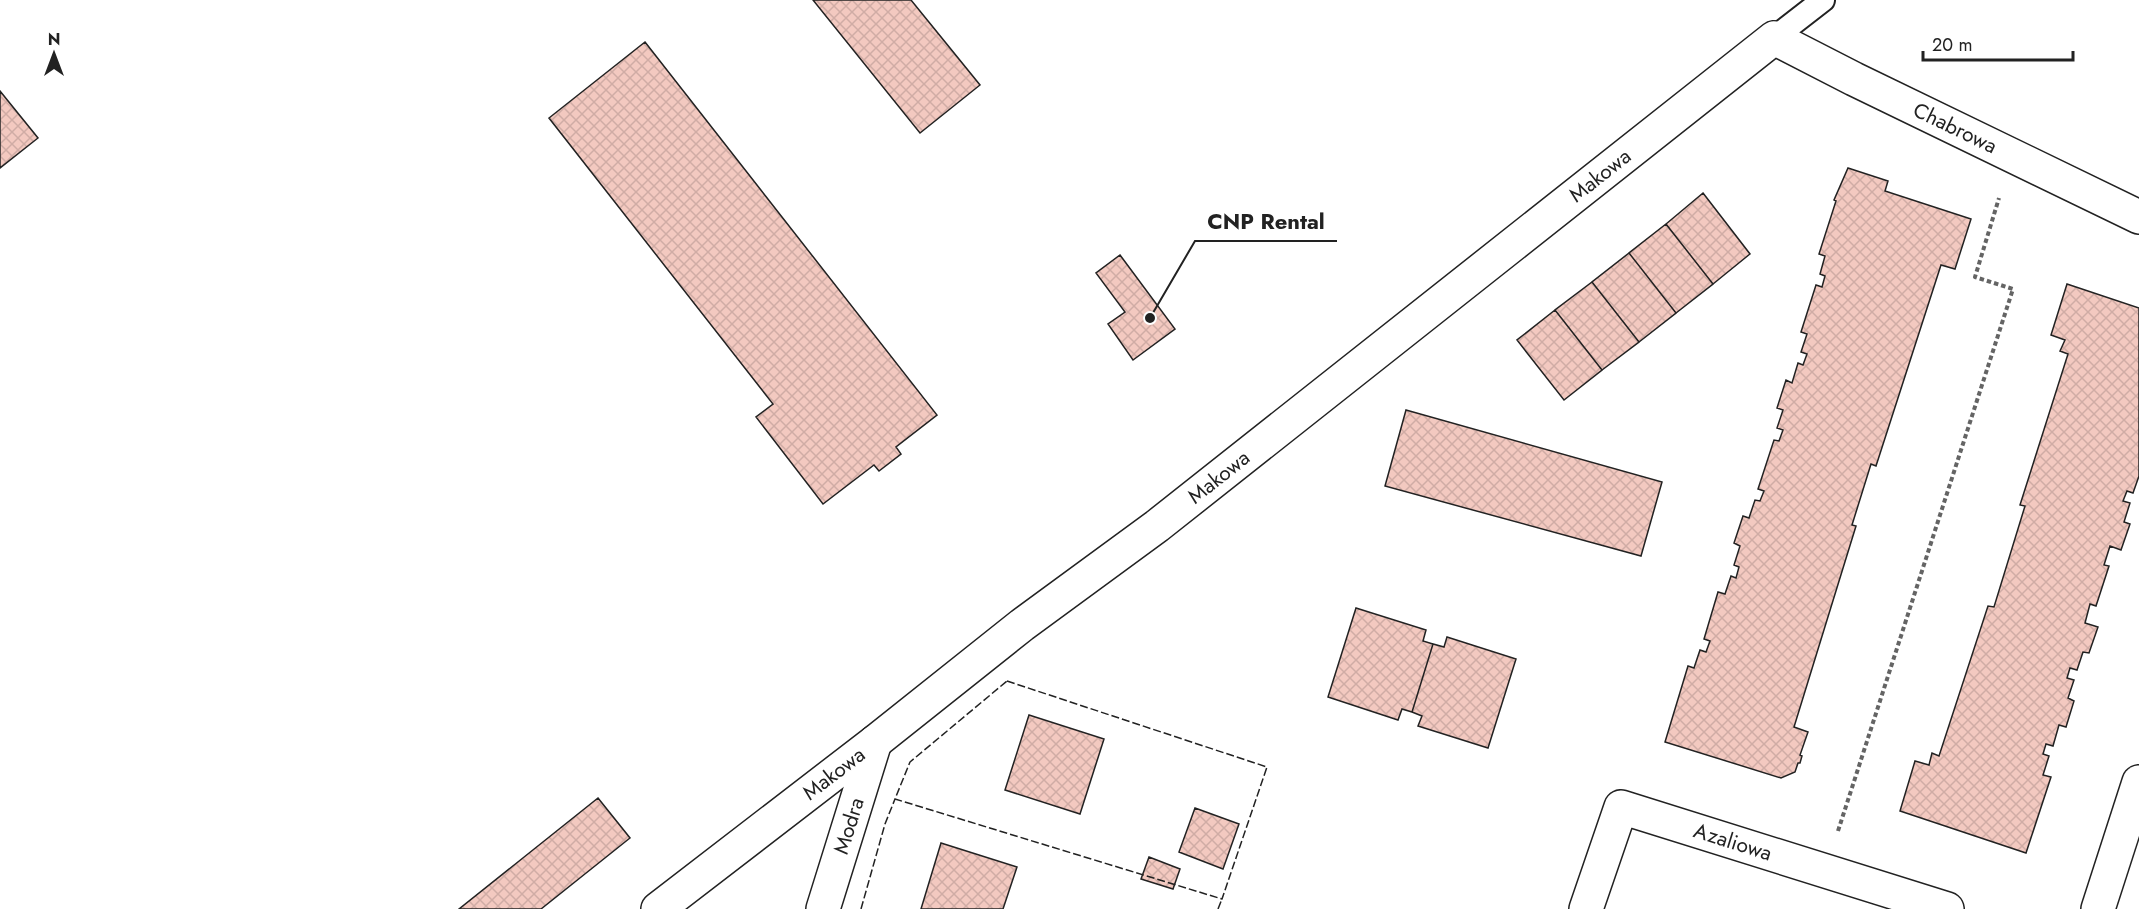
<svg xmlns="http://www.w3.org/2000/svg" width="2139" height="909" viewBox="0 0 2139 909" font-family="Jost,sans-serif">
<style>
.building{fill:url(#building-cross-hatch);stroke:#222;stroke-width:1.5}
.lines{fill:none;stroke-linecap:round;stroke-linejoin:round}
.lane-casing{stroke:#222;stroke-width:26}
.street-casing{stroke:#222;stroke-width:36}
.path{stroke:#646464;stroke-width:4;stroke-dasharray:4.5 3;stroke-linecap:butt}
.lane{stroke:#fff;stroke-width:22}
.street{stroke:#fff;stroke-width:33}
.fence{stroke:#222;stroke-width:1.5;stroke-dasharray:8 3;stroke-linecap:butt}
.labels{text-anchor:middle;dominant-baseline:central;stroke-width:4.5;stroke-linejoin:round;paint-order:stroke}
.street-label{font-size:21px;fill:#222;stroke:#fff}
.leader{fill:none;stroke:#222;stroke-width:2}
.callout-dot{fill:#222;stroke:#fff;stroke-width:2}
.callout-label{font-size:22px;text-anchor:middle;font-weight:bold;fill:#222;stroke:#fff;stroke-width:4.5;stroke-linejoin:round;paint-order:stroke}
</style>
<defs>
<pattern id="building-cross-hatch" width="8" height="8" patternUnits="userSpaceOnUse" patternTransform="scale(1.5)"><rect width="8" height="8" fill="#f3c9c0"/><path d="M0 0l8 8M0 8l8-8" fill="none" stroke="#d0aca5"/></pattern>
</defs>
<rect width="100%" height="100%" fill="#fff"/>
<!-- building -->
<path class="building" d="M 813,0 L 911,0 L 980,85 L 920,133 Z
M 645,42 L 937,415 L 896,447 L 901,454 L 879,471 L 874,465 L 823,504 L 756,417 L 773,404 L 549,118 Z
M 0,91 L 38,138 L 0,168 Z
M 1848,168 L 1888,181 L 1885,191 L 1971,219 L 1955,269 L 1941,265 L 1876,466 L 1871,464 L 1852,525 L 1856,526 L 1794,727 L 1808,732 L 1800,755 L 1802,756 L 1800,763 L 1798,763 L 1795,772 L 1781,778 L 1665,742 L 1688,666 L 1694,668 L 1700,650 L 1706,652 L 1710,641 L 1704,639 L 1718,592 L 1725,594 L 1731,576 L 1736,578 L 1739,567 L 1734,565 L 1740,546 L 1734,543 L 1743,516 L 1749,518 L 1755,500 L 1760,501 L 1764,491 L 1758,489 L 1774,440 L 1779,441 L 1783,430 L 1777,428 L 1783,410 L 1777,408 L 1786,380 L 1792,383 L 1798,363 L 1803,365 L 1807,354 L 1801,352 L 1807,334 L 1801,332 L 1816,285 L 1822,287 L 1825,276 L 1820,274 L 1825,256 L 1819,254 L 1836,201 L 1834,200 Z
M 1703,193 L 1750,254 L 1713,284 L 1666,224 Z
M 1666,224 L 1713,284 L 1676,313 L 1629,253 Z
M 1629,253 L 1676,313 L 1639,342 L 1592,282 Z
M 1120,255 L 1175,329 L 1133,360 L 1108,324 L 1125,312 L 1096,273 Z
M 1592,282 L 1639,342 L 1602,370 L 1555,310 Z
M 2067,284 L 2139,308 L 2139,476 L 2133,493 L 2127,491 L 2123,501 L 2130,503 L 2124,522 L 2130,524 L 2121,550 L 2110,546 L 2104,565 L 2109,566 L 2096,606 L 2090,604 L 2085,623 L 2098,627 L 2089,653 L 2083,652 L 2077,670 L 2070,668 L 2067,678 L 2074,680 L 2068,698 L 2074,701 L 2066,727 L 2059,725 L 2053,746 L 2046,744 L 2043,754 L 2049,756 L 2043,775 L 2051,777 L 2026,853 L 1900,811 L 1915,761 L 1929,765 L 1932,753 L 1939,756 L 1988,606 L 1994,607 L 2025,506 L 2020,505 L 2068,354 L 2060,351 L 2065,340 L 2051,335 Z
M 1555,310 L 1602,370 L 1564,400 L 1517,340 Z
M 1406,410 L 1662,482 L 1641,556 L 1385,486 Z
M 1356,608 L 1426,630 L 1423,641 L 1433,644 L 1412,712 L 1402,709 L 1398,720 L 1328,697 Z
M 1447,637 L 1516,659 L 1488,748 L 1418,726 L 1422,716 L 1412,712 L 1433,644 L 1444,647 Z
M 1029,715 L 1104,739 L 1080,814 L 1005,790 Z
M 598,798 L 630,838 L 541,909 L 459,909 Z
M 1195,808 L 1239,824 L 1223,869 L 1179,852 Z
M 941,843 L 1017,867 L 1003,909 L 921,909 Z
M 1149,857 L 1180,869 L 1173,889 L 1141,879 Z"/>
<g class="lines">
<defs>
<path id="lane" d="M 1774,38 L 1823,0"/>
<g id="street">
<path id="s1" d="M 658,909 L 875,742 L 1022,625 L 1157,526 L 1774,38 L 1854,79 L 2139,217"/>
<path id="s2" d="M 823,909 L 875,742"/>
<path id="s3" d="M 1586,909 L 1621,807 L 1947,909"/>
<path d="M 2098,909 L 2139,782"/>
</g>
</defs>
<!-- lane casing -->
<use href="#lane" class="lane-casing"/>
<!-- street casing -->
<use href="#street" class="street-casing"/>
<!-- path -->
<path class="path" d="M 1838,831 L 2013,289 L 1975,277 L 1999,198"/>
<!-- lane -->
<use href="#lane" class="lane"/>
<!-- street -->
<use href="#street" class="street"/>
<!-- fence -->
<path class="fence" d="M 1007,681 L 1267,767 L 1222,899 L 895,799 L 910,762 Z
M 861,909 L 885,824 L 895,799
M 1218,909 L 1222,899"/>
</g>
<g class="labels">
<!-- street labels -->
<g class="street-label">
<text stroke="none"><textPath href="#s1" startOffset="1618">Chabrowa</textPath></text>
<text stroke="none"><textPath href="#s1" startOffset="1194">Makowa</textPath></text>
<text stroke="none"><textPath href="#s1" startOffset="708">Makowa</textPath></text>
<text stroke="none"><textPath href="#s1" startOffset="222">Makowa</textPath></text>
<text stroke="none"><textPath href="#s2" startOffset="87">Modra</textPath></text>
<text stroke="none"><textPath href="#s3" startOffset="225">Azaliowa</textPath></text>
</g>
</g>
<!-- callouts -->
<path class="leader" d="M1150 318L1195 241H1337"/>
<circle class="callout-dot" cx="1150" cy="318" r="6"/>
<g class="callout-label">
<text x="1266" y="229">CNP Rental</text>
</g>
<!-- north arrow -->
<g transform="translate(54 54)" stroke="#ffffff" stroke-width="4.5" paint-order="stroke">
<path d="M0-4.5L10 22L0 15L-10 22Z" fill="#222222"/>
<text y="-9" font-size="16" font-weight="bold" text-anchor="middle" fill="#222222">N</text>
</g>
<!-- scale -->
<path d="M1923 51v9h150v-9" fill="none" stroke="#222222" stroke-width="3"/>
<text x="1932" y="51" font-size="18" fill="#222222" stroke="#ffffff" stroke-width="4.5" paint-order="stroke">20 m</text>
</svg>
